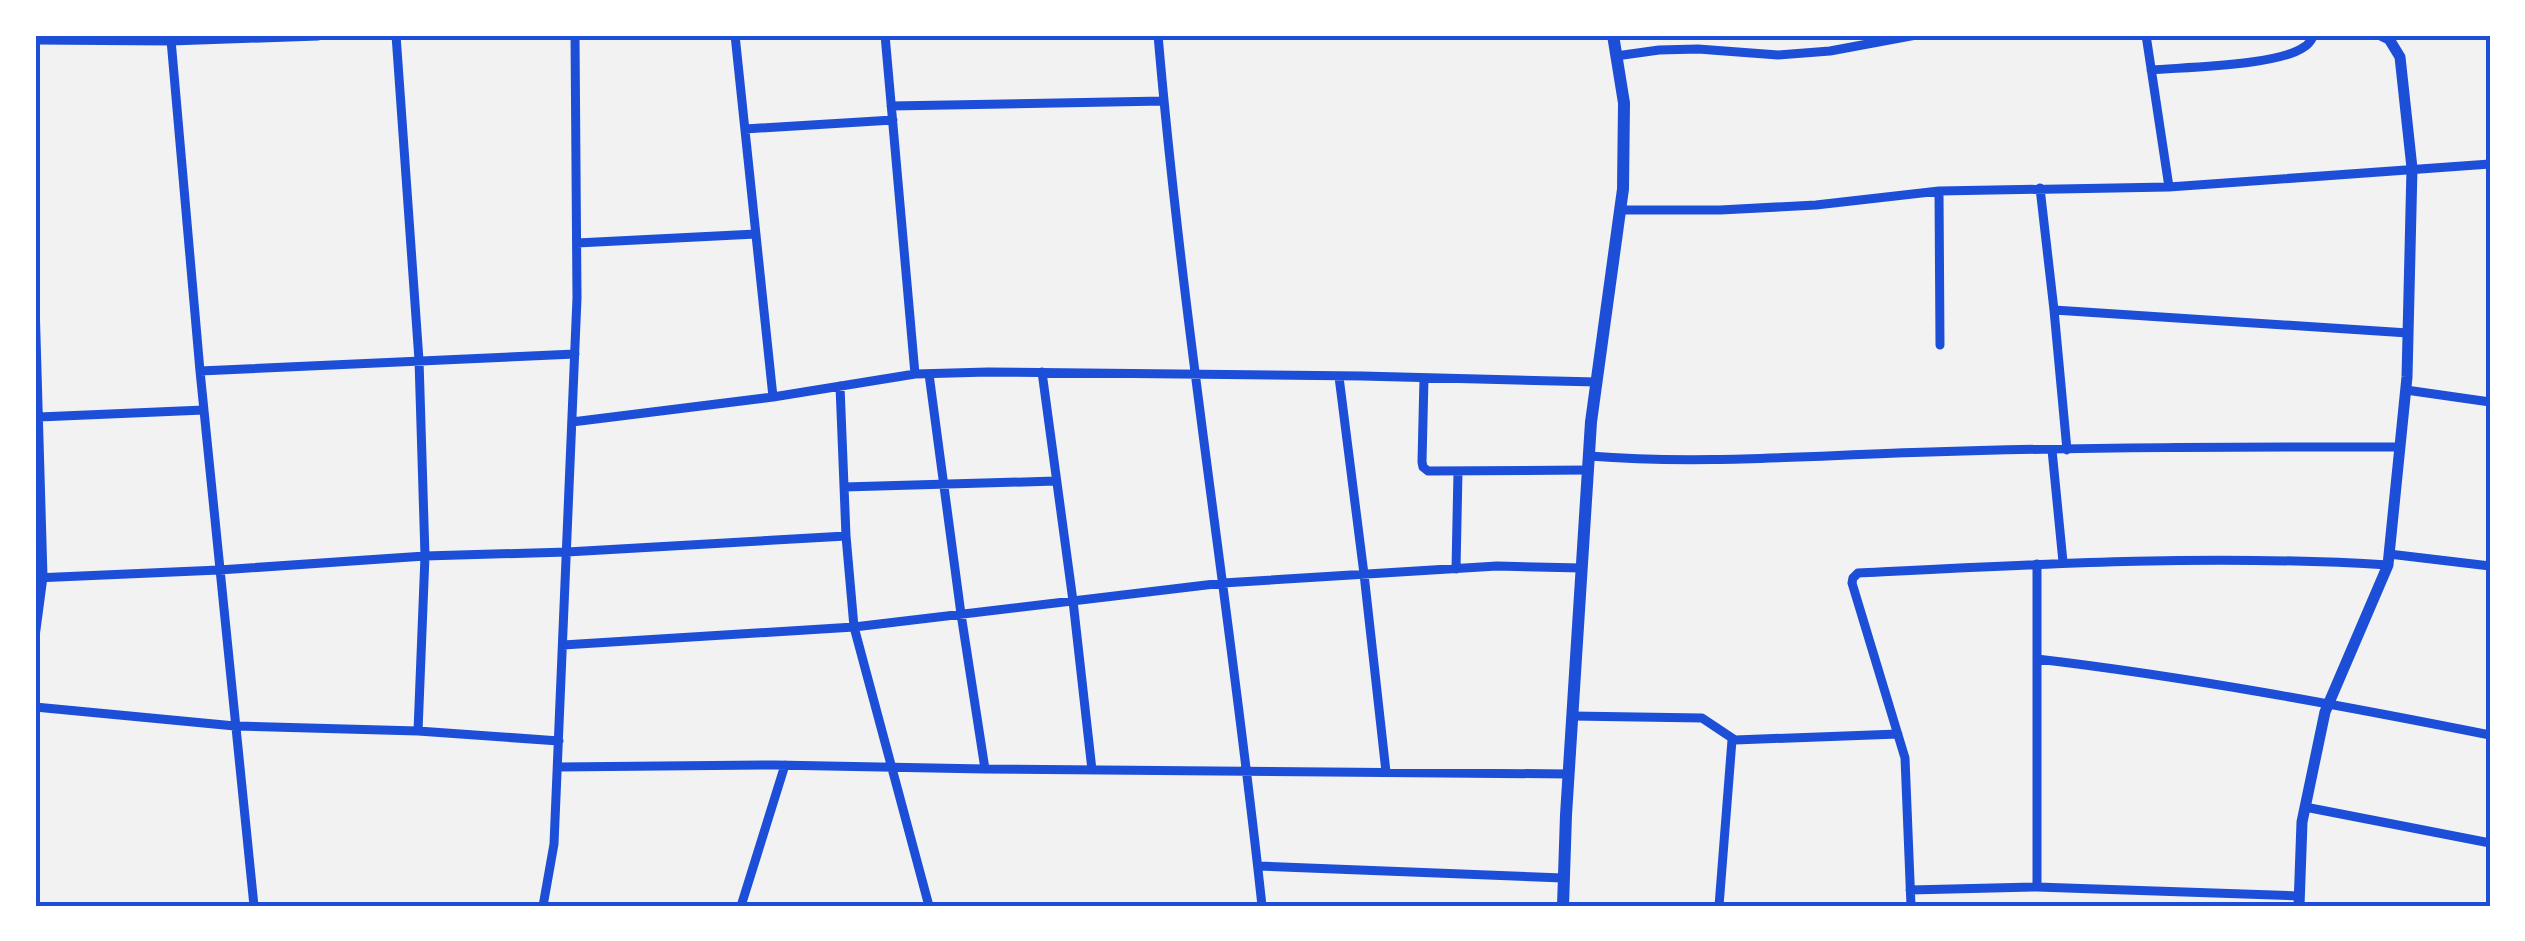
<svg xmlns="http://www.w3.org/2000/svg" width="2525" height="941" viewBox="0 0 2525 941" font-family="'PT Sans Narrow',sans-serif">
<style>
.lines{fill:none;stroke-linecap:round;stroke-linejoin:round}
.minor{stroke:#1d4ed8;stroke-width:9}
.tertiary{stroke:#1d4ed8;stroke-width:11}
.secondary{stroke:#1d4ed8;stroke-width:12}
.neatline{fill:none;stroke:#1d4ed8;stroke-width:4}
</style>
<rect width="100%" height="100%" fill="#f2f2f2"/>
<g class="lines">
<!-- minor -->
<path class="minor" d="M 396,35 L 419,360 L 425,556 L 418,731
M 735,35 L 773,397
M 885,35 L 915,374
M 1158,35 C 1183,327 1231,615 1262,906
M 2146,35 L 2169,187
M 171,40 L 200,371 L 254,906
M 1616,56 L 1659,50 L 1698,49 L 1778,55 L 1830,51 L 1916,35
M 2151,70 C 2187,67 2277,66 2304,47 C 2308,45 2312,39 2314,35
M 891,106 L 1164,101
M 745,129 L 893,120
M 2040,188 L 2054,310
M 1939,191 L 1940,345
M 1620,210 L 1720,210 L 1816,205 L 1939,191 L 2169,187 L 2490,164
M 577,243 L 756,234
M 35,303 L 43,577 L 35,637
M 200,371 L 575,354
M 1042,372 L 1073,601 L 1092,770
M 929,374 L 961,614 L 985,769
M 1339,377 L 1364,574 L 1386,772
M 1424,378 L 1422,462 L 1423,467 L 1428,471 L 1588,470
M 840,386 L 846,536 L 854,627 L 929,906
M 2406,390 L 2490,402
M 39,417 L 204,410
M 572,422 L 773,397 L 915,374 L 988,372 L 1362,376 L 1597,382
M 2052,450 L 2063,562
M 2067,450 L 2054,310 L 2408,333
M 1589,456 C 1702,465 1816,455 1930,452 C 2086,447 2243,447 2400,447
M 844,487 L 1056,481
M 2389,554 L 2490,566
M 2037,564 L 2037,887
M 1456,569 L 1458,472
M 35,578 L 219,570 L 425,556 L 567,552 L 846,536
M 563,645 L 854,627 L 1223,583 L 1497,566 L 1582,568
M 2037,659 C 2189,677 2339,705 2490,735
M 35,707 L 235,726 L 418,731 L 559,741
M 1572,716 L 1702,718 L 1735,740 L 1898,734
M 558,767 L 775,765 L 985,769 L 1568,774
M 2305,807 L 2490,843
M 1258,866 L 1563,878
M 1910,890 L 2037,887 L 2299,896
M 543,906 L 554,844 L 577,298 L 575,35
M 741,906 L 785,765
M 1719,906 L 1732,740
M 1911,906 L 1905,758 L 1852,583 L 1853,578 L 1858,573 C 2035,564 2211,554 2388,565"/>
<!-- tertiary -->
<path class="tertiary" d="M 35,39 L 171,40 L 318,35
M 2299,906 L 2302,822 L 2325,712 L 2388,565 L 2407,377 L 2412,168 L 2400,57 L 2389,39 L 2381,35"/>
<!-- secondary -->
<path class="secondary" d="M 1563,906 L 1566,815 L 1591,422 L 1623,189 L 1624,103 L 1613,35"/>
</g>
<!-- border -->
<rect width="2525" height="941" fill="none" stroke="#ffffff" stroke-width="75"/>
<rect x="38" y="38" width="2450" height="866" class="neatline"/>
</svg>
